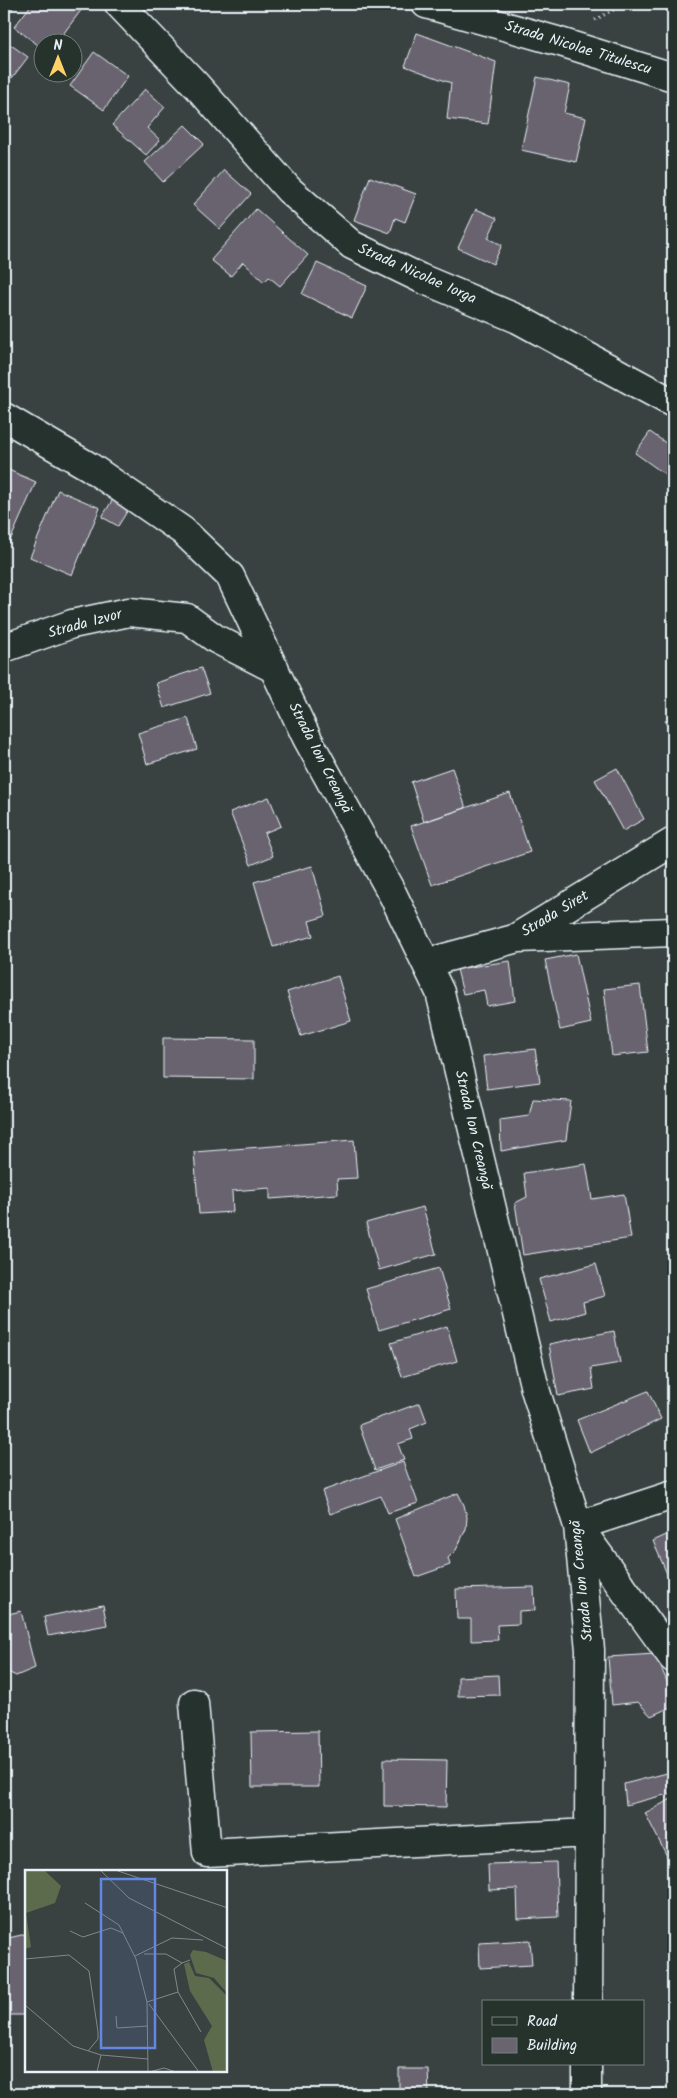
<svg xmlns="http://www.w3.org/2000/svg" width="677" height="2098" viewBox="0 0 677 2098" font-family="Kalam,sans-serif">
<style>
.building{fill:#69646f;stroke:#e8f1f8}
.lines{fill:none;stroke-linecap:round;stroke-linejoin:round}
.minor-casing{stroke:#e8f1f8;stroke-width:31}
.major-casing{stroke:#e8f1f8;stroke-width:31}
.path{stroke:#e8f1f8;stroke-width:3;stroke-dasharray:1 4;stroke-linecap:butt}
.minor{stroke:#26332d;stroke-width:28}
.major{stroke:#26332d;stroke-width:28}
.labels{text-anchor:middle;dominant-baseline:central;stroke-width:5;stroke-linejoin:round;paint-order:stroke}
.street-label{font-size:15px;fill:#e8f1f8;stroke:#26332d}
.inset-road{fill:none;stroke:#80888a;stroke-width:1}
.view{fill:#6487e3;fill-opacity:0.15;stroke:#6487e3;stroke-width:2.5}
.inset-edge{fill:none;stroke:#e8f1f8;stroke-width:2.5}
</style>
<rect width="100%" height="100%" fill="#3a4241"/>
<filter id="ink" filterUnits="userSpaceOnUse"><feTurbulence type="fractalNoise" baseFrequency=".02" numOctaves="2"/><feDisplacementMap in="SourceGraphic" scale="10" xChannelSelector="R" yChannelSelector="G"/><feConvolveMatrix kernelMatrix="1 2 1 2 8 2 1 2 1" color-interpolation-filters="sRGB"/></filter>
<g filter="url(#ink)">
<!-- building -->
<path class="building" d="M 4,4 L 16,4 L 4,19 Z
M 32,4 L 74,4 L 82,9 L 57,42 L 42,42 L 42,48 L 14,27 Z
M 417,33 L 496,62 L 488,124 L 447,119 L 451,83 L 405,66 Z
M 4,40 L 28,57 L 12,78 L 4,72 Z
M 94,52 L 128,76 L 104,110 L 70,86 Z
M 537,77 L 570,85 L 564,113 L 586,118 L 576,162 L 521,150 Z
M 145,89 L 165,107 L 147,128 L 160,140 L 146,155 L 112,125 Z
M 185,125 L 204,144 L 163,182 L 145,162 Z
M 224,170 L 251,194 L 220,229 L 193,205 Z
M 370,177 L 416,194 L 405,222 L 395,218 L 390,233 L 354,220 Z
M 256,209 L 308,255 L 280,286 L 269,277 L 264,282 L 243,262 L 231,276 L 211,260 Z
M 476,209 L 497,218 L 488,238 L 502,245 L 493,264 L 458,248 Z
M 317,263 L 367,286 L 352,318 L 302,294 Z
M 650,432 L 673,448 L 673,480 L 635,453 Z
M 4,468 L 36,482 L 9,543 L 4,541 Z
M 58,490 L 100,508 L 72,575 L 30,557 Z
M 115,496 L 131,505 L 118,526 L 102,517 Z
M 201,668 L 210,693 L 164,708 L 156,683 Z
M 673,717 L 673,738 L 665,721 Z
M 188,718 L 197,749 L 147,764 L 138,733 Z
M 452,768 L 466,808 L 424,822 L 411,782 Z
M 617,768 L 644,819 L 623,831 L 595,780 Z
M 510,793 L 530,852 L 432,885 L 411,826 Z
M 269,797 L 281,826 L 264,833 L 273,856 L 251,865 L 230,812 Z
M 312,866 L 326,916 L 309,921 L 313,936 L 273,947 L 254,882 Z
M 576,954 L 591,1023 L 560,1030 L 545,960 Z
M 510,961 L 515,1001 L 487,1006 L 484,990 L 463,994 L 457,969 Z
M 338,976 L 351,1021 L 301,1036 L 287,992 Z
M 640,985 L 648,1052 L 612,1056 L 604,989 Z
M 163,1038 L 254,1039 L 254,1079 L 163,1078 Z
M 535,1049 L 540,1082 L 487,1089 L 483,1056 Z
M 533,1099 L 571,1101 L 566,1140 L 501,1151 L 500,1120 L 529,1116 Z
M 354,1140 L 357,1178 L 337,1179 L 338,1194 L 270,1199 L 270,1188 L 232,1191 L 233,1212 L 199,1214 L 194,1152 Z
M 586,1164 L 592,1199 L 624,1194 L 631,1238 L 523,1255 L 515,1203 L 527,1197 L 524,1173 Z
M 423,1207 L 436,1254 L 379,1270 L 366,1223 Z
M 596,1264 L 605,1296 L 583,1302 L 585,1312 L 551,1322 L 539,1279 Z
M 439,1268 L 451,1309 L 379,1330 L 366,1289 Z
M 447,1326 L 457,1361 L 402,1377 L 391,1343 Z
M 614,1331 L 620,1363 L 591,1368 L 594,1389 L 558,1396 L 549,1344 Z
M 648,1391 L 661,1419 L 590,1453 L 577,1420 Z
M 420,1403 L 427,1422 L 410,1429 L 413,1439 L 398,1444 L 404,1460 L 375,1470 L 359,1425 Z
M 403,1462 L 418,1503 L 388,1513 L 381,1496 L 330,1514 L 322,1491 Z
M 458,1493 L 464,1505 L 467,1517 L 466,1529 L 456,1550 L 448,1558 L 450,1565 L 416,1577 L 395,1519 Z
M 673,1532 L 673,1588 L 653,1541 Z
M 534,1587 L 535,1610 L 519,1611 L 519,1624 L 497,1625 L 498,1640 L 471,1641 L 471,1619 L 457,1619 L 456,1589 Z
M 103,1605 L 107,1625 L 48,1636 L 44,1617 Z
M 21,1611 L 35,1668 L 16,1676 L 4,1670 L 4,1615 Z
M 655,1654 L 673,1695 L 673,1706 L 651,1716 L 638,1702 L 612,1705 L 608,1657 Z
M 498,1675 L 499,1695 L 458,1696 L 458,1677 Z
M 318,1731 L 319,1787 L 252,1787 L 251,1732 Z
M 384,1759 L 447,1760 L 446,1807 L 384,1806 Z
M 671,1772 L 672,1793 L 626,1805 L 624,1784 Z
M 673,1798 L 673,1865 L 672,1866 L 645,1813 Z
M 556,1862 L 558,1917 L 518,1919 L 517,1889 L 489,1890 L 488,1864 Z
M 26,1934 L 26,2015 L 4,2015 L 4,1939 Z
M 530,1940 L 532,1965 L 480,1968 L 479,1943 Z
M 399,2069 L 428,2069 L 429,2094 L 399,2094 Z
M 665,2088 L 665,2094 L 638,2094 L 638,2089 Z"/>
<g class="lines">
<defs>
<path id="minor" d="M 119,4 L 197,86 L 289,190 L 352,245 L 420,278 L 518,319 L 673,403
M 4,417 L 90,467 L 183,531 L 230,576 L 307,738 L 393,895 L 440,992 L 535,1389 L 578,1526 L 590,1650 L 588,2002
M 4,648 L 72,624 L 129,612 L 187,618 L 216,639 L 275,669
M 518,938 L 673,932
M 426,963 L 514,939 L 673,842
M 578,1526 L 673,1658
M 578,1526 L 673,1495
M 194,1703 L 207,1853 L 589,1833
M 587,2094 L 587,2064"/>
<path id="major" d="M 426,4 L 557,41 L 673,77"/>
</defs>
<!-- minor casing -->
<use href="#minor" class="minor-casing"/>
<!-- major casing -->
<use href="#major" class="major-casing"/>
<!-- path -->
<path class="path" d="M 595,20 L 624,4"/>
<!-- minor -->
<use href="#minor" class="minor"/>
<!-- major -->
<use href="#major" class="major"/>
</g>
</g>
<g class="labels">
<!-- street labels -->
<g class="street-label">
<text transform="translate(578 48) rotate(17)">Strada Nicolae Titulescu</text>
<text transform="translate(417 274) rotate(24)">Strada Nicolae Iorga</text>
<text transform="translate(85 624) rotate(-15)">Strada Izvor</text>
<text transform="translate(320 758) rotate(63)">Strada Ion Creangă</text>
<text transform="translate(555 914) rotate(-31)">Strada Siret</text>
<text transform="translate(473 1130) rotate(77)">Strada Ion Creangă</text>
<text transform="translate(582 1581) rotate(-96)">Strada Ion Creangă</text>
</g>
</g>
<!-- overview -->
<g transform="translate(25 1870)">
<rect width="202" height="202" fill="#3a4241"/>
<path d="M 0,0 L 19,0 L 36,16 L 30,33 L 1,43 L 6,77 L 0,79 ZM 168,80 L 181,82 L 202,91 L 202,123 L 189,108 L 171,103 L 165,85 ZM 164,92 L 170,106 L 184,108 L 202,126 L 202,202 L 188,202 L 179,170 L 187,156 L 165,121 L 159,94 Z" fill="#5b6b4c"/>
<path class="inset-road" d="M 75,0 L 104,28 L 203,79M 90,0 L 203,38M 60,33 L 94,55 L 111,89 L 122,132 L 123,202M 45,61 L 58,67 L 86,58 L 98,63M 119,84 L 141,84 L 157,93 L 165,90M 110,86 L 147,68 L 178,70M 0,89 L 44,85 L 64,101 L 73,162 L 73,169 L 63,181M 157,93 L 149,99 L 153,122 L 176,162M 122,132 L 153,122M 124,134 L 174,202M 0,135 L 48,176 L 76,185 L 123,189M 91,146 L 92,158 L 123,156M 72,202 L 76,185M 124,202 L 139,198 L 151,202"/>
<path class="view" d="M 76,9 L 130,9 L 130,178 L 76,178 Z"/>
<rect width="202" height="202" class="inset-edge"/>
</g>
<!-- margin -->
<rect width="677" height="2098" fill="none" stroke="#26332d" stroke-width="20"/>
<rect x="10" y="10" width="657" height="2078" fill="none" stroke="#e8f1f8" stroke-width="2" filter="url(#ink)"/>
<!-- legend -->
<rect x="482" y="2000" width="162" height="65" fill="#26332d" stroke="#747f7e"/>
<rect x="492" y="2017" width="25" height="8" fill="#26332d" stroke="#747f7e"/>
<text x="527" y="2026" font-size="15" fill="#e8f1f8">Road</text>
<rect x="492" y="2038" width="25" height="15" fill="#69646f" stroke="#747f7e"/>
<text x="527" y="2050" font-size="15" fill="#e8f1f8">Building</text>
<!-- north arrow -->
<g transform="translate(58 58)"><circle r="24" fill="#26332d" stroke="#747f7e"/>
<path d="M0-4L9 19L0 12L-9 19Z" fill="#ffd166"/>
<text y="-8" font-size="14" font-weight="bold" text-anchor="middle" fill="#e8f1f8">N</text>
</g>
</svg>
